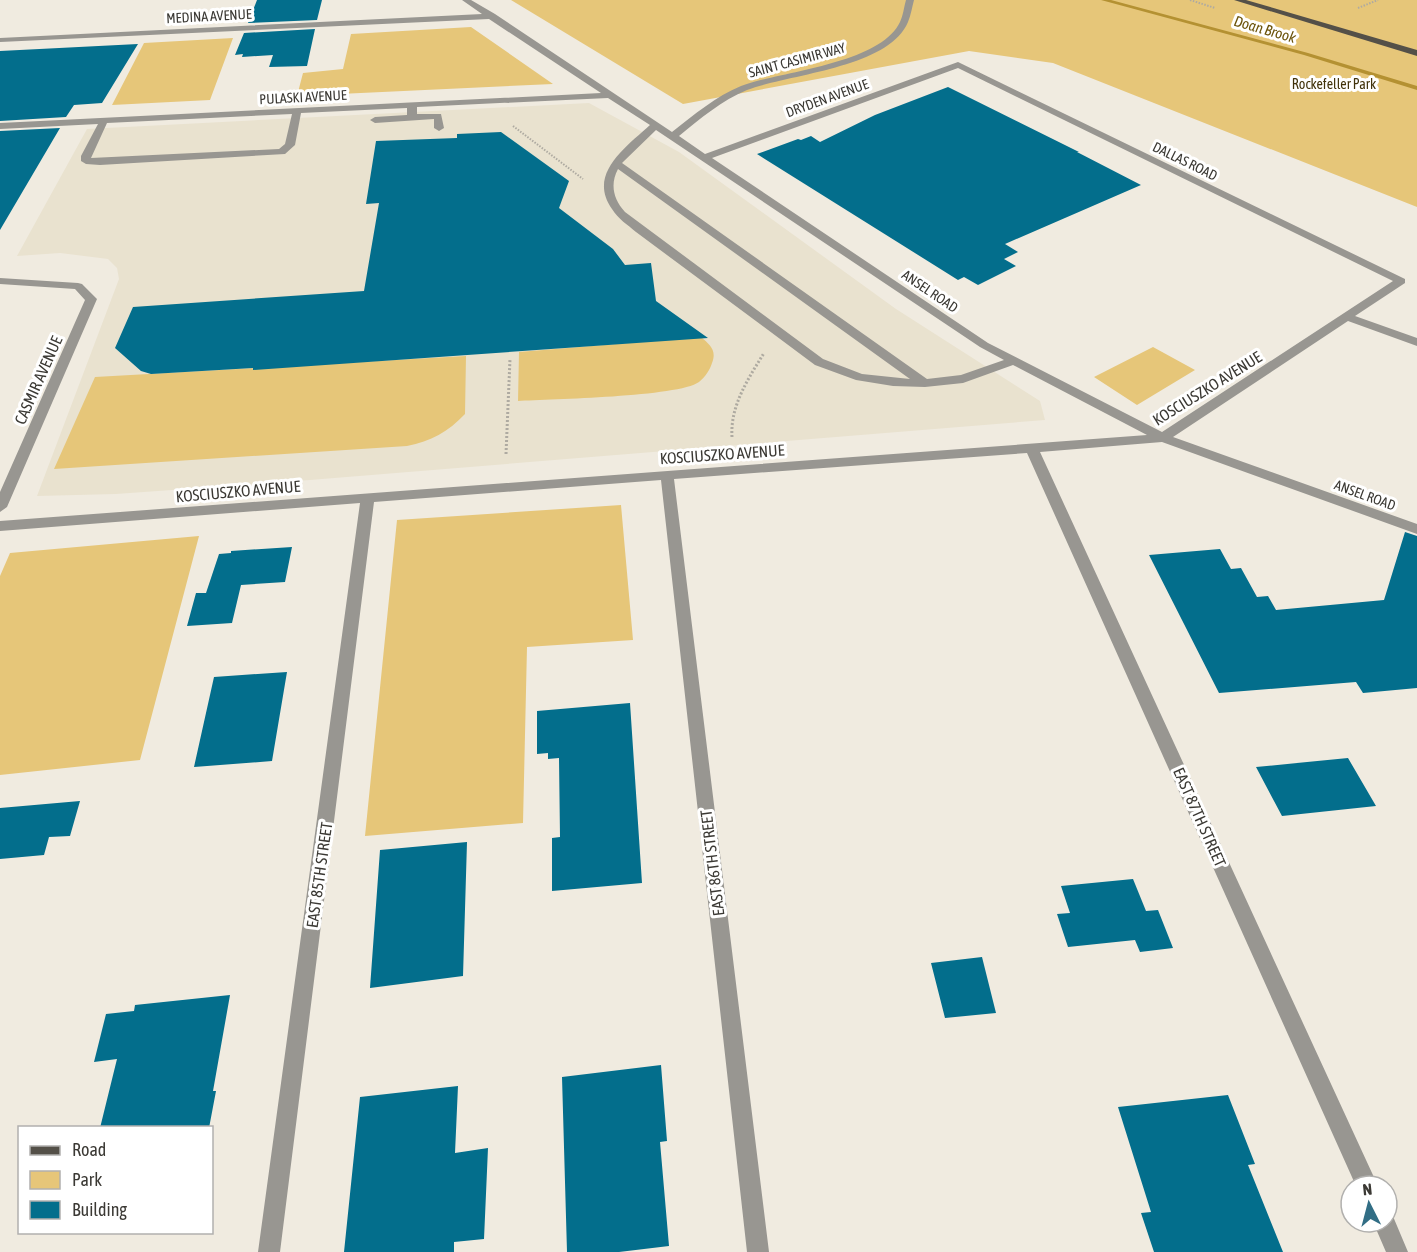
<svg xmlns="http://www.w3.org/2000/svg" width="1417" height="1252" viewBox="0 0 1417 1252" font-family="'Asap Condensed',sans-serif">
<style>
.built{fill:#e9e2cf}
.green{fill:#e6c679}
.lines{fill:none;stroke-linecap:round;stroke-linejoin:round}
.stream{fill:#b49132;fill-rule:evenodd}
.building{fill:#036e8c}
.path-far1{stroke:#aeaaa1;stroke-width:2;stroke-dasharray:1.5 1.5;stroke-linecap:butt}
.path{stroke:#aeaaa1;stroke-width:3;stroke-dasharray:2 2;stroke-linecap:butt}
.minor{fill:#989691;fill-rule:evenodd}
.major{fill:#545048;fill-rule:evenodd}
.labels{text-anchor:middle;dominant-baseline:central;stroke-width:6;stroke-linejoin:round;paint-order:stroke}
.far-street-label{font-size:14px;fill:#3b3934;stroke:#fff}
.far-park-label{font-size:14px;fill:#41320a;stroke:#fff}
.far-water-label{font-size:15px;font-style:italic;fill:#6b530a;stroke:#fff}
.street-label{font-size:16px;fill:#3b3934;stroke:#fff}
</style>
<rect width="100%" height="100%" fill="#f0ebe0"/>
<!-- built -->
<path class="built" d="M 589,103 L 679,152 L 896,309 L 1040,401 L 1045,420 L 310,480 L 116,494 L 37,496 L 119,279 L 117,268 L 108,259 L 60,253 L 17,256 L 87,129 Z"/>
<!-- green -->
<path class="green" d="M 511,0 L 1417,0 L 1417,207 L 1053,63 L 969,51 L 683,104 Z
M 471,27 L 553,84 L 297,96 L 303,73 L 343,69 L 351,34 Z
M 233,38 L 210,100 L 112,105 L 144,43 Z
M 701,337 C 710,345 717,350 712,363 C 710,370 705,377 699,382 C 678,397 551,399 518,401 L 519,352 Z
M 1153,347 L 1195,370 L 1137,405 L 1094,377 Z
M 466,356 L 465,414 C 448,432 431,441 407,446 L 54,469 L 95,377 Z
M 621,505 L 633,640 L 527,647 L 523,823 L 365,836 L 397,520 Z
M 199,536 L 140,760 L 0,775 L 0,576 L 10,553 Z"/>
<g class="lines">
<!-- stream -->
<path class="stream" d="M 1101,0 L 1111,0 L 1308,53 L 1417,86 L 1417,90 L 1304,55 Z"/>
</g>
<!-- building -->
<path class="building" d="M 257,0 L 322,0 L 317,20 L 248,23 Z
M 315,29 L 307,66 L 269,67 L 273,55 L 242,57 L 243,54 L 235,55 L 244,33 Z
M 138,44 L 102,103 L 74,105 L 66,117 L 0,121 L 0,51 Z
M 948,87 L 1079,152 L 1077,152 L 1141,185 L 1005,244 L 1018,252 L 1004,259 L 1016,266 L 978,285 L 964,277 L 958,280 L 757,154 L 798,139 L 801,140 L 811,136 L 820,142 L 875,115 Z
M 60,128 L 0,230 L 0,131 Z
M 501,132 L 569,181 L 559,208 L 613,249 L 625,265 L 651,263 L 656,301 L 708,338 L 253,370 L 253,368 L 151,374 L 141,371 L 115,348 L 133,307 L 364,291 L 379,203 L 366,204 L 376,141 L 457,138 L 457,134 Z
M 1405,532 L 1417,536 L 1417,688 L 1363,693 L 1356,682 L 1219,693 L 1149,555 L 1220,549 L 1231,569 L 1241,568 L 1257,597 L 1268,596 L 1276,610 L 1384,600 Z
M 292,547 L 285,582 L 241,585 L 232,623 L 187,626 L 196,593 L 206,593 L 219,554 L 231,553 L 231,551 Z
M 287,672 L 272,761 L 194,767 L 214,677 Z
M 630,703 L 642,883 L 552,891 L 552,838 L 560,837 L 559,758 L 548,759 L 548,753 L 537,754 L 537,711 Z
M 1348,758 L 1376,806 L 1282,816 L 1256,767 Z
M 80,801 L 70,836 L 49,837 L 44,855 L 0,859 L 0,808 Z
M 467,842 L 463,976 L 370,988 L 380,850 Z
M 1133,879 L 1146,911 L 1158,910 L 1173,948 L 1140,952 L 1135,940 L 1068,947 L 1057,914 L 1070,913 L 1061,886 Z
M 982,957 L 996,1013 L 945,1018 L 931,963 Z
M 230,995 L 213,1091 L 216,1091 L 209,1128 L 100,1128 L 117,1059 L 94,1062 L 106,1014 L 134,1011 L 135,1005 Z
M 661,1065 L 667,1141 L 660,1142 L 669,1246 L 619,1252 L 567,1252 L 562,1077 Z
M 458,1086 L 455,1153 L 488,1148 L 484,1239 L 454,1242 L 454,1252 L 344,1252 L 360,1097 Z
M 1228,1095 L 1255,1164 L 1248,1165 L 1283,1252 L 1154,1252 L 1141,1213 L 1151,1212 L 1118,1107 Z"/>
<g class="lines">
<!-- path-far1 -->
<path class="path-far1" d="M 1190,0 L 1215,8
M 1358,8 L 1378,0
M 513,126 L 583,179"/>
<!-- path -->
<path class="path" d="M 732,437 C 730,406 748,379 764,353
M 506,454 L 510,359"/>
<!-- minor -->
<path class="minor" d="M 462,0 L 471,0 L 495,14 L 672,132 C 694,115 716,96 741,86 C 782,71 880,64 900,22 C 903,16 904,7 906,0 L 914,0 C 912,7 911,15 908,22 C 889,68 789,74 747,90 C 722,100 700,119 679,136 L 705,154 L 958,62 L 1405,279 L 1405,283 L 1355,316 L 1417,338 L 1417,346 L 1348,321 L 1173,437 L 1417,524 L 1417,534 L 1162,442 L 1040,452 L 1378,1186 L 1356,1186 L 1027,453 L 674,479 L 769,1252 L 747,1252 L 661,480 L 374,502 L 280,1252 L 258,1252 L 360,503 L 0,531 L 0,521 L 1147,435 L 1013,365 L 963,383 L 925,387 L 893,386 L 856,380 L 815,365 L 636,232 C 628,225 618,219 612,209 C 587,174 626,147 650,125 L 608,98 L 417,107 L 417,114 L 441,114 L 444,128 L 439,131 L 434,128 L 434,119 L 375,123 L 370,120 L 375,117 L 407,115 L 407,108 L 301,113 L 295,145 L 285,154 L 100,165 L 86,164 L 81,161 L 81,156 L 98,124 L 0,129 L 0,123 L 601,93 L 489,19 L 0,42 L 0,38 L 482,14 ZM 958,68 L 1393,281 L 1162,432 L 988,343 L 712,158 ZM 292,114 L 285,144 L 279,149 L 91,158 L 107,123 ZM 656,130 L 980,347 L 1004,360 L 961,375 L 927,379 L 622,163 ZM 618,169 L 910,379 L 862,374 L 823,359 L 625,212 C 613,199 610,184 618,169 Z
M 0,278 L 78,283 L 82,284 L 97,299 L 7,507 L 0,512 L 0,492 L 85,300 L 75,289 L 0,284 Z
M 1387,1212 L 1392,1214 L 1408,1252 L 1386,1252 L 1373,1222 L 1387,1222 Z"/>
<!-- major -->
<path class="major" d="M 1234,0 L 1246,0 L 1417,50 L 1417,56 Z"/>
</g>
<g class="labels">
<!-- far-street labels -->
<g class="far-street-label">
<text transform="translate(209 16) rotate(-3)">MEDINA AVENUE</text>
<text transform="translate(797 60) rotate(-15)">SAINT CASIMIR WAY</text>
<text transform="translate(303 97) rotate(-3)">PULASKI AVENUE</text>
<text transform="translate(827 98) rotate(-20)">DRYDEN AVENUE</text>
<text transform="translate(1185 161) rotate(26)">DALLAS ROAD</text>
<text transform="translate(930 291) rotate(34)">ANSEL ROAD</text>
<text transform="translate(1365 495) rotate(20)">ANSEL ROAD</text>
</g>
<!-- far-park labels -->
<g class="far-park-label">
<text x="1334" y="84">Rockefeller Park</text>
</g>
<!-- far-water labels -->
<g class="far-water-label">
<text transform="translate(1265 29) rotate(16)">Doan Brook</text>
</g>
<!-- street labels -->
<g class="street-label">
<text transform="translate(38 380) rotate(-66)">CASMIR AVENUE</text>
<text transform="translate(1207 388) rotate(-32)">KOSCIUSZKO AVENUE</text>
<text transform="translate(722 454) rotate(-4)">KOSCIUSZKO AVENUE</text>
<text transform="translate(238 491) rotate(-5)">KOSCIUSZKO AVENUE</text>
<text transform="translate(1200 817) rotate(66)">EAST 87TH STREET</text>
<text transform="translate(712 863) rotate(-97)">EAST 86TH STREET</text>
<text transform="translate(319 875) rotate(-82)">EAST 85TH STREET</text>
</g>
</g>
<!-- legend -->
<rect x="18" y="1126" width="195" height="108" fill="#ffffff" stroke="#b1b0ae" stroke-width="1.5"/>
<rect x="30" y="1146" width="30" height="9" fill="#545048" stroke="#b1b0ae" stroke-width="1.5"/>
<text x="72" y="1156" font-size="18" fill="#3b3934">Road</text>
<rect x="30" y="1171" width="30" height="18" fill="#e6c679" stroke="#b1b0ae" stroke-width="1.5"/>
<text x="72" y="1186" font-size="18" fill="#3b3934">Park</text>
<rect x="30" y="1201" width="30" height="18" fill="#036e8c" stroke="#b1b0ae" stroke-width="1.5"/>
<text x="72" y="1216" font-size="18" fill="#3b3934">Building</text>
<!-- north arrow -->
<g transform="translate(1369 1204) rotate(354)"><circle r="28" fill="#ffffff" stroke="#b1b0ae" stroke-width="1.5"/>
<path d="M0-4.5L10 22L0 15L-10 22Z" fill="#326e85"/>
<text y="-9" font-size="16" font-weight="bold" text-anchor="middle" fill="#3b3934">N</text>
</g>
</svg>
